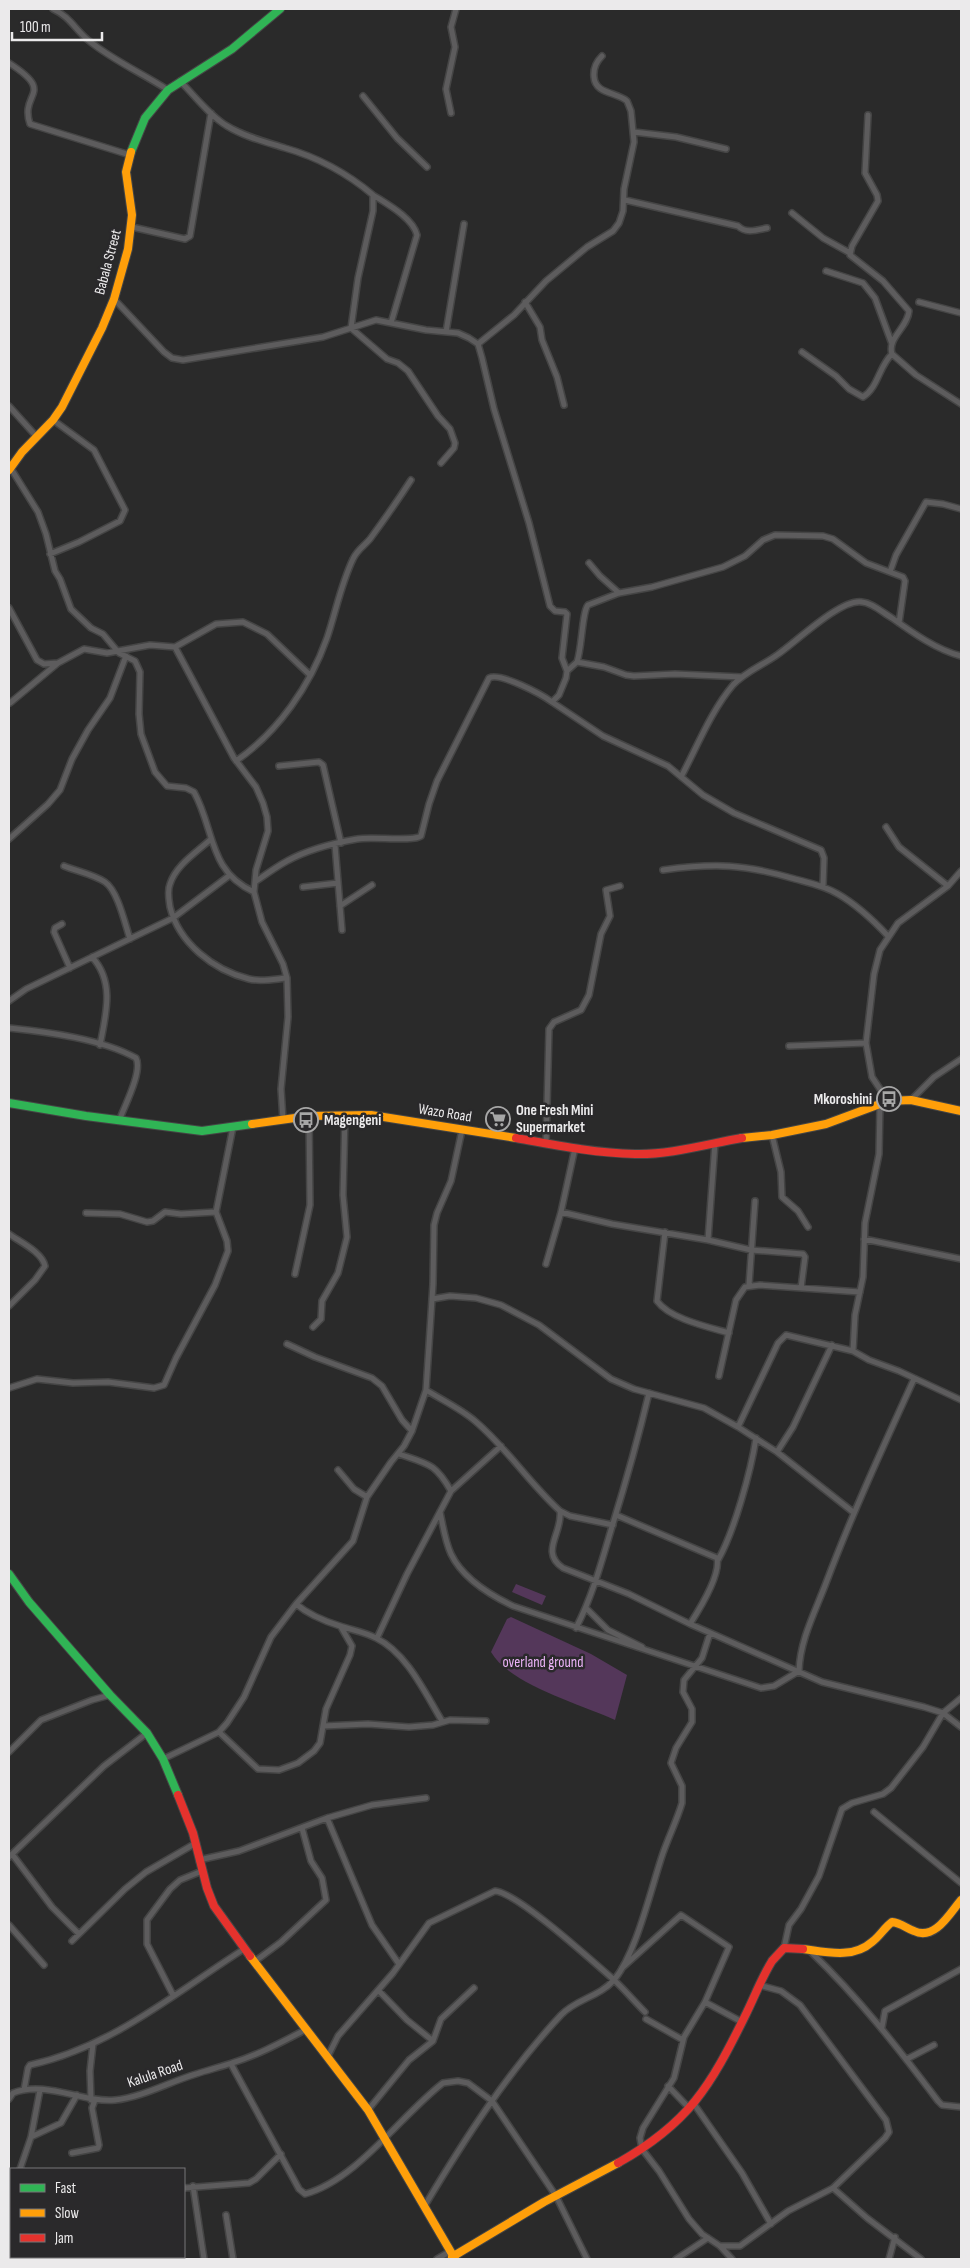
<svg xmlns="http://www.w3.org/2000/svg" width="970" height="2268" viewBox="0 0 970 2268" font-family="'Sofia Sans Condensed',sans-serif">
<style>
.green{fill:#54375a}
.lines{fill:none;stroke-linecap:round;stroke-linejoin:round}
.street-casing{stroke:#454545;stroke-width:8}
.fast-casing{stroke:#454545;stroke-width:10}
.slow-casing{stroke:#454545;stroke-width:10}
.jam-casing{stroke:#454545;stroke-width:10}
.street{stroke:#5d5c5d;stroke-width:5}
.fast{stroke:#30b455;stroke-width:8}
.slow{stroke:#ff9f0a;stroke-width:8}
.jam{stroke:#e5322d;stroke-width:8}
.labels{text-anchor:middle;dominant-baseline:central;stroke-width:5;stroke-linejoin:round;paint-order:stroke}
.street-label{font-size:15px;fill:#ebeaeb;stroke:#2a292b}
.poi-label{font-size:15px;font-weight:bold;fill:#ebeaeb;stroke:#2a292b;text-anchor:start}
.park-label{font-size:15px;fill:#ecb3f8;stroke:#2a292b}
</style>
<rect width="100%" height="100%" fill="#2a2a2a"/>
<!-- green -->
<path class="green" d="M 516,1584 L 546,1596 L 542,1605 L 512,1592 Z
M 511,1617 L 591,1654 L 627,1675 L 615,1720 C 580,1704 510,1685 491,1652 L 507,1619 Z"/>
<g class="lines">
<defs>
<path id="street" d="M 53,9 C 69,16 75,29 88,40 C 112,60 142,73 168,90
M 9,63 C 57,94 19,92 30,124 L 130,155
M 180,81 C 195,96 209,115 227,126 C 245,137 266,142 285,148 C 317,157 348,174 373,195 L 373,211 L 358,278 L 351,328 L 387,359 L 398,363 L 408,371 L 438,416 L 450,429 L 455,443 L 454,448 L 441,463
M 363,96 L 397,138 L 427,167
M 451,113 L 446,89 L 455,47 L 451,27 L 456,9
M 868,115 L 865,173 L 877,195 L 878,201 L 852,246 L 850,255 L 883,281 L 909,311 C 908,327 887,338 892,354 L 916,375 L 961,404
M 634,132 L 676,137 L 726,149
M 373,195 C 387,204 413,218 417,235 L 391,323
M 625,200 L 738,226 C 746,234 757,230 767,228
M 792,213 L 823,238 L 850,253
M 132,227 L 185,239 L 190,236 L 211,113
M 826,271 L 863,283 L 875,298 L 892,344
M 114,299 L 164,352 L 172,358 L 183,360 L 323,337 L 376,320 L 426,330 L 458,333 L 469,338 L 478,344 L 482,358 L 494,409 L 529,523 L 550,606 L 555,611 L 565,612 L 567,614 L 562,658 L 567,671 L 566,678 L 559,695 L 552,702 C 541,694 500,672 489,678 L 437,781 L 429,804 L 421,836 C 413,842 371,836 357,839 C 334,843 307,850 287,861 C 276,867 265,875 255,882
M 525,302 L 540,327 L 542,340 L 557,377 L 564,405
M 919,302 L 961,313
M 446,332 L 464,224
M 478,344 L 514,315 L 546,281 L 587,247 L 613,231 L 619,223 L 623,211 L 624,189 L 634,142 L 631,111 L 627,101 C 617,92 595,94 594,77 C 593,68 596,62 602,56
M 802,352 L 836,376 L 849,389 L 863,397 C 878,388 879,366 892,354
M 9,406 L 36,436
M 10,467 L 38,512 L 46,534 L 55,571 L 60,579 L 71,609 L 91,628 L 103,634 L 119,653 L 135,661 L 140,672 L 139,714 L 141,734 L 155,772 L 167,786 L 186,788 L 194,792 C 215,830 208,871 254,892
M 50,554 L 79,542 L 120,521 L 125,510 L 94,450 L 53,420
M 589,563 L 600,576 L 619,593
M 890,572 L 896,555 L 926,502 L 943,504 L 961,509
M 9,608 L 37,660 L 44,664 L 58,663 L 84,649 L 107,653 L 150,645 L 175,647 L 216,624 L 243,622 L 267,634 L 310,675
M 175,647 L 234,758 L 256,787 L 263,803 L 267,817 L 268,831 L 256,870 L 254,892 L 262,922 L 283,964 L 287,978 L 288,1017 L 281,1089 L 283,1120
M 577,662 C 582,648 582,612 588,605 L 619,593 L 652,587 L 723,567 L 745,556 L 763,540 L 775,535 L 823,536 L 833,539 L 866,563 L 903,577 L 905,581 L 899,623
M 567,671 L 577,662 L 604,667 L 626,675 L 634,676 L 675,674 L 742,677
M 9,702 L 10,703 L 58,663
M 552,702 L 603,736 L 668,766 L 703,795 L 734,813 L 821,850 L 824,858 L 823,886
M 236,761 C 278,732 310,686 327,638 C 336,611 341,584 353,559 C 357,550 364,546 370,539 C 384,520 398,500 411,480
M 279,766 L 319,762 L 323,765 L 341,843
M 681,777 C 697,747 711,711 733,685 C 745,672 763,665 777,655 C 795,643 841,598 862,602 C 873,603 883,613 892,618 C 913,633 937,650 961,656
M 886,827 L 899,847 L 948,886
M 9,839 L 48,804 L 60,790 L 72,759 L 88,730 L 110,698 L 126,656
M 211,839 C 197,852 176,865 170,884 C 167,891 169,900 170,907 C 179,943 213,970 249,979 C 260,982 275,979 287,978
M 335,845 L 342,930
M 64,866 C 76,871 93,874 105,882 C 118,891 125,924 130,939
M 663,870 C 715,863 744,864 795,879 C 810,883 825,886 838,894 C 857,905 873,920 888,936
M 303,887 L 338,883
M 340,906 L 372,885
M 62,924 L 55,928 L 54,932 L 70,968
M 92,957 C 115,982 106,1014 100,1045
M 9,1001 L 26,989 L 173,918 L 230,875
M 9,1028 C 48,1032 102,1039 136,1058 C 143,1071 124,1107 119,1121
M 789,1046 L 866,1043
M 911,1100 L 934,1077 L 961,1059
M 888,1101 L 872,1077 L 866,1043 L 874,974 L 880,950 L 898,923 L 948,886 L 961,871
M 880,1104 L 879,1154 L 865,1223 L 863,1277 L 855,1315 L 853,1351 L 869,1360 L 899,1371 L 961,1400
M 772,1135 L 781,1172 L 782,1197 L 798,1211 L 808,1227
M 715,1143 L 708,1240 L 751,1250 L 803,1254 L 805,1257 L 801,1288
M 546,1144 L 549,1029 L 554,1022 L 581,1010 L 589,995 L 601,934 L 610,916 L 606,890 L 620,886
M 561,1212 L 612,1224 L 708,1240
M 86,1213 L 120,1214 L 147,1222 L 153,1221 L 165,1212 L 181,1214 L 216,1212
M 665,1232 L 657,1301 C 670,1319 708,1327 729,1333
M 9,1234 C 20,1242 42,1252 45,1266 L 35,1280 L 9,1306
M 864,1239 L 961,1259
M 546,1264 L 561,1212 L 575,1148
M 295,1274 L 310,1205 L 309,1116
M 749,1285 L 755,1201
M 432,1299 L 450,1296 L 476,1298 L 501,1305 L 539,1325 L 611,1379 L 634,1389 L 704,1408 L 738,1427 L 777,1452 L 853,1512
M 313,1327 L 321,1319 L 322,1301 L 338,1273 L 347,1237 L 343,1195 L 345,1115
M 287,1344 L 315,1357 L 372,1378 L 382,1386 L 402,1420 L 412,1431
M 719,1376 L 736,1300 L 745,1287 L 760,1285 L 860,1292
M 9,1388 L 37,1379 L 73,1383 L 108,1382 L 154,1388 L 164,1385 L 176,1358 L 215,1285 L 228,1251 L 227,1241 L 216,1212 L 233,1127
M 426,1390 C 442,1400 461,1409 475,1421 C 507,1448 529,1483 560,1511 C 563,1533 539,1552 563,1568 L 629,1594 L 690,1624 L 822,1682 L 924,1707 L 943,1713 L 961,1727
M 738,1427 L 778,1343 L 786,1335 L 853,1351
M 777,1452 L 793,1427 L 832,1345
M 399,1454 C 428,1464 435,1463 451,1491
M 338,1470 L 354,1489 L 367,1497
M 560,1511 L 570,1516 L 613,1525
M 440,1512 C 443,1526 445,1541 451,1554 C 462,1577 490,1595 513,1606 L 761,1688 L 774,1686 L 799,1671
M 616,1515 L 717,1558 C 721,1575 699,1610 690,1624
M 718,1560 C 734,1532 751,1471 756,1438
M 296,1604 C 309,1615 324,1621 340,1626 C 352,1630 365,1632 376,1638 C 407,1653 425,1693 442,1721
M 586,1608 L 608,1630 L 642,1647
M 576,1628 C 592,1597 601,1564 611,1530 C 625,1485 638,1439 649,1393
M 377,1638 L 407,1574 L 451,1491 L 501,1446
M 799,1671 C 800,1640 815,1612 826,1583 C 852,1514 883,1447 914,1379
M 323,1726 L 368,1724 L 409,1727 L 433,1725 L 450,1720 L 486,1721
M 219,1732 L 258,1769 L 279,1770 L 298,1763 L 314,1751 L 320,1743 L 326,1709 L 350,1655 L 352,1646 L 341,1627
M 9,1752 L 41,1720 L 92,1700 L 110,1695
M 163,1759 L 219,1732 L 227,1723 L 244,1697 L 271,1637 L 296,1604 L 353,1541 L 367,1497 L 391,1462 L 404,1446 L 412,1431 L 426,1390 L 433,1284 L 434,1225 L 437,1213 L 451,1181 L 462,1130
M 874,1812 L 961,1883
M 327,1818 L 372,1925 L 399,1964
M 12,1854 L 52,1907 L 79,1934
M 9,1857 L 104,1766 L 147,1733
M 199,1860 L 239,1851 L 327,1818 L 372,1805 L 426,1798
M 9,1925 L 44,1965
M 72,1941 L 125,1889 L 146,1872 L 196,1843
M 784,1948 L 789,1925 L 801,1909 L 819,1876 L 842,1809 L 852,1803 L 883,1794 L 891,1788 L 923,1747 L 943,1713 L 961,1698
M 811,1952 C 859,1998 898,2048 938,2101 L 942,2105 L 961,2107
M 254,1962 L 281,1942 L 326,1900 L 322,1878 L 311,1861 L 302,1828
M 622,1968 L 681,1915 L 729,1947 L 705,2002 L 684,2037 L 674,2078 L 643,2128 L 640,2138 L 642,2149 L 659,2171 L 689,2219 L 702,2234 L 720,2246 L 732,2259
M 378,1990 L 407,2020 L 433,2041
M 173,1995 L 147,1944 L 147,1920 L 170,1889 L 180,1880 L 202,1871
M 705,2002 L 742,2022
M 646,2019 L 683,2040
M 882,2027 L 885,2011 L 961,1969
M 328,2056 L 338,2036 L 393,1973 L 429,1923 L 495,1891 C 518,1893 592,1961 613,1979 C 624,1989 634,2001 645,2012
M 907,2059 L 934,2045
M 231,2064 L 299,2189 L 305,2194 C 357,2180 401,2115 443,2083 L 458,2081 L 468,2083 L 492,2101 L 556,2196 L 587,2259
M 668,2086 L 689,2108
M 24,2090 L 28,2068 L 30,2065 C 112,2047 175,1993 244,1949
M 9,2099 L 13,2093 C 45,2080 83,2103 115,2100 C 143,2097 169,2082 196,2074 C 208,2070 220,2067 232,2063 C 258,2055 282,2042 305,2030
M 91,2100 L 90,2071 L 93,2044
M 694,2104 L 742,2173 L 771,2224
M 368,2110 L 409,2060 L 433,2041 L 441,2019 L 474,1988
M 31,2137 L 61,2123 L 77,2095
M 72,2153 L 98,2148 L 99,2145 L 92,2108 L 95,2100
M 20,2169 L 31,2137 L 40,2090
M 193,2186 L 204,2259
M 184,2188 L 249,2183 L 256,2179 L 281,2154
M 833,2188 L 867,2218 L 921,2259
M 9,2197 L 11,2191
M 424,2207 C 464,2140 507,2073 561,2015 C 576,1999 599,1997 614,1980 C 637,1952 651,1888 663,1853 C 669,1836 677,1820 682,1803 L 682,1786 L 671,1763 L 676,1748 L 692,1722 L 692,1709 L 683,1692 L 684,1680 L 702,1658 L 710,1633
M 226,2215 L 233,2259
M 9,2218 L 11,2220
M 720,2246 L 740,2246 L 788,2211 L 833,2188 L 885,2138 L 889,2132 L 886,2120 L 800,2005 L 781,1991 L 759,1985
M 89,2257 L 90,2259
M 48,2259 L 49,2257
M 437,2259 L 449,2252
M 676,2259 L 708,2238
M 889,2259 L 895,2237"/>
<path id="fast" d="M 131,152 L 145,118 L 168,90 L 232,49 L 280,9
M 9,1103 L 86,1116 L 202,1131 L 252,1124
M 9,1574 L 29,1602 L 110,1695 L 147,1733 L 163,1759 L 178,1795"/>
<path id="slow" d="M 9,470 L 22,452 L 53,420 L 62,407 L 102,328 L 114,299 L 128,249 L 132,215 L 126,172 L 131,152
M 252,1124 L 309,1116 L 371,1115 L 516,1138
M 742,1138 L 772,1135 L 826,1124 L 888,1101 L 911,1100 L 961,1111
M 803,1949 C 826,1952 853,1959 872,1942 C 880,1936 884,1928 892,1922 C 901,1923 906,1928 914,1931 C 935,1941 950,1913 961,1900
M 250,1956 L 368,2110 L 455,2259
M 452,2257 L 544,2202 L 618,2163"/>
<path id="jam" d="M 516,1138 C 555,1145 595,1153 635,1154 C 670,1155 707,1144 742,1138
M 178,1795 L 193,1833 L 207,1888 L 214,1906 L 250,1956
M 618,2163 C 689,2123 710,2087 745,2016 C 754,1998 761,1979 772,1961 L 784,1948 L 803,1949"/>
</defs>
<!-- street casing -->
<use href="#street" class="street-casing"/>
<!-- fast casing -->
<use href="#fast" class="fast-casing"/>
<!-- slow casing -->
<use href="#slow" class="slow-casing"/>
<!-- jam casing -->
<use href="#jam" class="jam-casing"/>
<!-- street -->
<use href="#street" class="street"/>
<!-- fast -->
<use href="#fast" class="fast"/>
<!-- slow -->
<use href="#slow" class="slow"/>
<!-- jam -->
<use href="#jam" class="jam"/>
</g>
<!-- icons -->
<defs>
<symbol id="bus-ring" viewBox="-11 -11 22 22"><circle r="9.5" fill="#2a292b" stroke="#a7a7a7" stroke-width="1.5"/><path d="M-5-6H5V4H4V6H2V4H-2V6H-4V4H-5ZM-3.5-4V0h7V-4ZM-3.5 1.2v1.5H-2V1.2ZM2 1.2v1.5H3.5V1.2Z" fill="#a7a7a7"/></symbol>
<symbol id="supermarket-ring" viewBox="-11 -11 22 22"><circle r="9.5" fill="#2a292b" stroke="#a7a7a7" stroke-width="1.5"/><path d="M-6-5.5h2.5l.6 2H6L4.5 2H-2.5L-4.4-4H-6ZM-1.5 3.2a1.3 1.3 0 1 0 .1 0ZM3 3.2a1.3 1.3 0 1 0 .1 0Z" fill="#a7a7a7"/></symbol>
</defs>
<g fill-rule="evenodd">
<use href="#bus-ring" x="875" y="1085" width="28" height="28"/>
<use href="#supermarket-ring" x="484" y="1105" width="28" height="28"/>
<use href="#bus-ring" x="292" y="1106" width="28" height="28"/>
</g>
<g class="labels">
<!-- street labels -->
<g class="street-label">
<text transform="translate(108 262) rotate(-75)">Babala Street</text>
<text transform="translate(445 1113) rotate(9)">Wazo Road</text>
<text transform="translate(155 2074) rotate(-19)">Kalula Road</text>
</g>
<!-- poi labels -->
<g class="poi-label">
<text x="872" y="1099" text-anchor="end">Mkoroshini</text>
<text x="516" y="1110">One Fresh Mini<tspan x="516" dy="17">Supermarket</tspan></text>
<text x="324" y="1120">Magengeni</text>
</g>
<!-- park labels -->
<g class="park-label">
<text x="543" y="1662">overland ground</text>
</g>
</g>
<!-- border -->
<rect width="970" height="2268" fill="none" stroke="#ebeaeb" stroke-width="20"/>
<!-- legend -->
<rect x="10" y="2168" width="175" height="90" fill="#2a292b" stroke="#777678"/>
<rect x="20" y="2184" width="25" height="8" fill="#30b455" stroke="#777678"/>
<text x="55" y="2193" font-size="15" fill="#ebeaeb">Fast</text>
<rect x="20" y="2209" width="25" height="8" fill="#ff9f0a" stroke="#777678"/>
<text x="55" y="2218" font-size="15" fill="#ebeaeb">Slow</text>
<rect x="20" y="2234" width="25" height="8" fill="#e5322d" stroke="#777678"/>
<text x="55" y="2243" font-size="15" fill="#ebeaeb">Jam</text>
<!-- scale -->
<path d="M12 32v8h90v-8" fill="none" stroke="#ebeaeb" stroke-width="2.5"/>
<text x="20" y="32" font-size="15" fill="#ebeaeb" stroke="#2a292b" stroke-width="4" paint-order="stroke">100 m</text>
</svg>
